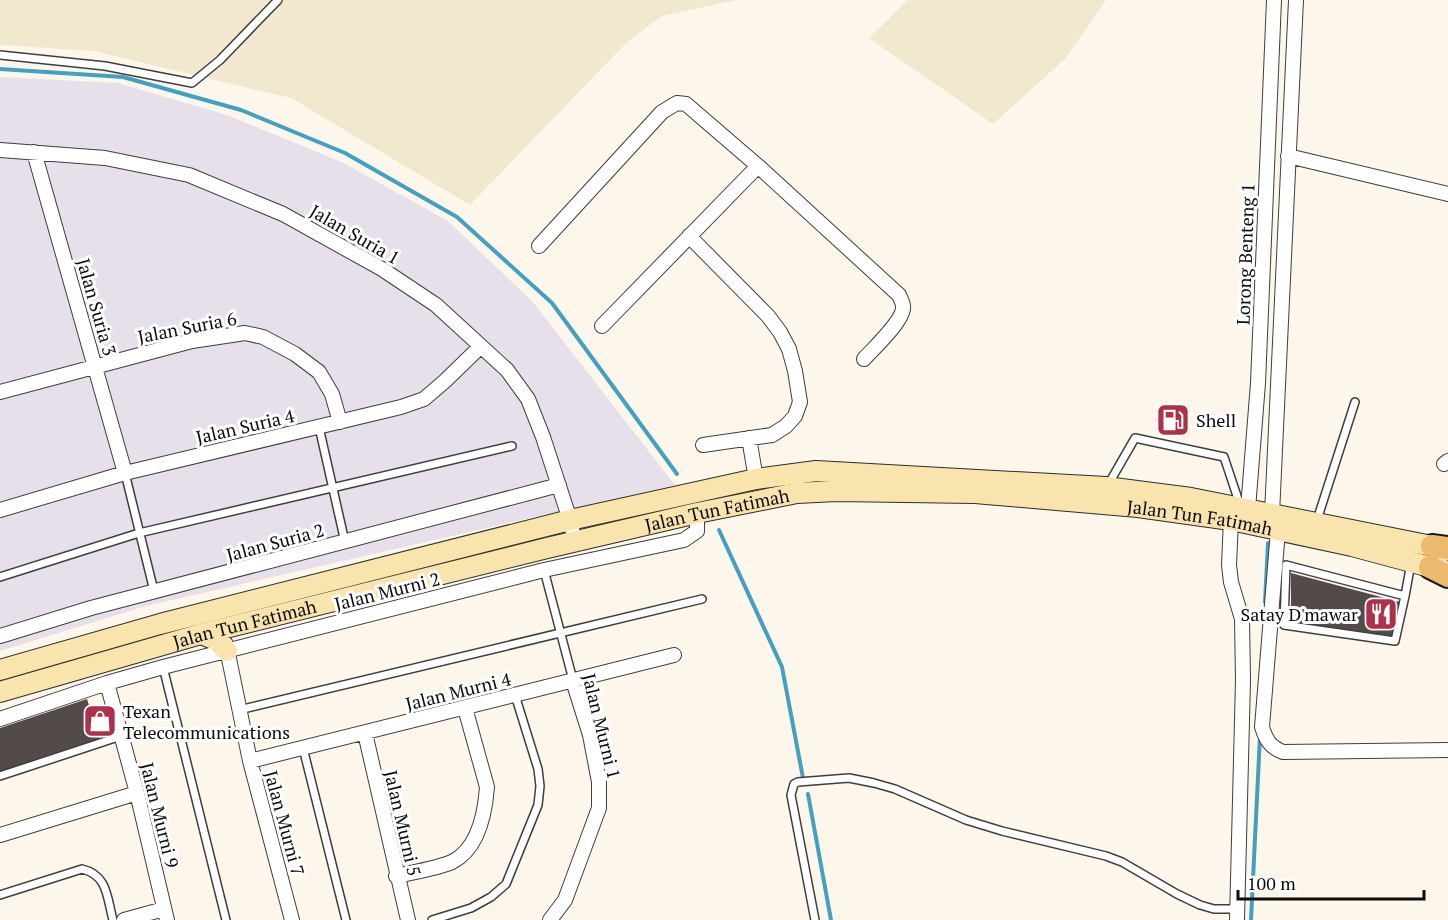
<svg xmlns="http://www.w3.org/2000/svg" width="1448" height="920" viewBox="0 0 1448 920" font-family="'PT Serif',serif">
<style>
.industrial{fill:#e7e0ea}
.farmland{fill:#f1e9ce}
.lines{fill:none;stroke-linecap:round;stroke-linejoin:round}
.stream{stroke:#42a0c0;stroke-width:4}
.building{fill:#534b49}
.lane-casing{stroke:#3e3e3e;stroke-width:10}
.street-casing{stroke:#3e3e3e;stroke-width:16}
.secondary-casing{stroke:#2d2d2d;stroke-width:22}
.primary-casing{stroke:#1c1c1c;stroke-width:26}
.lane{stroke:#fff;stroke-width:7}
.street{stroke:#fff;stroke-width:14}
.secondary{stroke:#f8e4ac;stroke-width:20}
.primary{stroke:#ecba6c;stroke-width:22}
.labels{text-anchor:middle;dominant-baseline:central;stroke-width:6;stroke-linejoin:round;paint-order:stroke}
.street-label{font-size:18px;fill:#0b0b0b;stroke:#fff}
.poi-label{font-size:18px;fill:#0b0b0b;stroke:#fff;text-anchor:start}
</style>
<rect width="100%" height="100%" fill="#fdf7eb"/>
<!-- industrial -->
<path class="industrial" d="M 0,77 L 118,83 L 227,115 L 344,163 L 448,221 L 532,301 L 675,485 L 146,606 L 0,651 Z"/>
<!-- farmland -->
<path class="farmland" d="M 0,0 L 736,0 L 662,16 L 627,42 L 470,205 L 291,98 L 94,51 L 0,45 Z
M 908,0 L 1106,0 L 1065,59 L 993,124 L 869,38 Z"/>
<g class="lines">
<!-- stream -->
<path class="stream" d="M 0,69 L 123,77 L 241,110 L 345,153 L 457,217 L 552,303 L 677,474
M 719,530 L 782,667 L 803,778
M 1265,602 L 1268,543
M 808,794 L 831,920
M 1251,920 L 1260,736"/>
</g>
<!-- building -->
<path class="building" d="M 1291,573 L 1400,602 L 1393,638 L 1291,621 Z
M 87,699 L 100,740 L 0,772 L 0,728 Z"/>
<g class="lines">
<defs>
<path id="lane" d="M 0,55 L 105,66 L 192,83 L 220,60 L 278,0
M 319,427 L 345,542
M 125,473 L 154,591
M 1108,485 L 1135,438 L 1224,457 L 1240,505
M 1317,520 L 1355,402
M 544,570 L 573,680
M 0,577 L 139,533 L 512,446
M 1405,596 L 1395,641 L 1284,625 L 1286,565 L 1405,596 L 1411,563
M 163,667 L 226,920
M 239,710 L 702,599
M 303,748 L 346,920
M 0,776 L 121,736
M 0,895 L 82,869 C 108,875 107,898 113,920
M 432,920 L 471,908 L 491,897 L 506,884 L 538,805 L 540,786 L 538,769 L 515,695
M 815,920 L 791,795 L 794,784 L 798,782 L 849,778 L 874,783 L 895,789 L 966,820 L 1002,831 L 1106,856 L 1122,862 L 1177,894 L 1200,905 L 1214,909 L 1237,909"/>
<path id="street" d="M 0,150 L 105,158 L 189,175 L 283,214 L 382,269 L 436,305 L 507,370 L 528,399 L 543,437 L 570,520 L 575,542
M 34,152 L 125,473
M 1288,156 L 1448,194
M 689,236 L 768,316 L 780,332 L 789,349 L 795,371 L 800,402 L 795,416 L 786,426 L 772,435 L 703,445
M 539,246 L 662,112 L 677,103 L 686,104 L 758,166 L 899,295 C 901,300 904,304 903,309 C 901,323 874,348 864,359
M 602,326 L 758,166
M 0,392 L 192,341 L 245,333 L 263,337 L 295,354 L 319,372 L 332,394 L 340,422
M 749,438 L 756,479
M 1444,464 L 1448,461
M 1248,509 L 1258,383 L 1274,0
M 0,510 L 125,473 L 401,407 L 424,399 L 445,381 L 481,346
M 1272,514 L 1296,0
M 1231,520 L 1229,565 L 1231,582 L 1242,619 L 1243,680 L 1237,920
M 1278,530 L 1262,727 C 1266,740 1270,747 1283,752 L 1448,750
M 0,636 L 91,608 L 559,485
M 226,644 L 250,761 L 292,920
M 107,683 L 137,793 L 167,920
M 0,719 L 107,683 L 163,667 L 544,570 L 684,540 L 697,531 L 697,513
M 365,733 L 408,920
M 250,761 L 674,655
M 0,835 L 137,793
M 396,876 C 414,872 435,869 452,862 C 478,849 485,814 487,787 L 465,708
M 124,920 L 164,909
M 550,920 L 565,900 L 599,808 L 599,782 L 590,735 L 573,681"/>
<g id="secondary">
<path d="M 201,634 L 216,640 L 227,651"/>
<path d="M 0,670 L 160,624 L 570,520 L 756,479 L 816,471 L 1106,487 L 1191,498 L 1432,546 L 1445,551"/>
<path id="s1" d="M 0,692 L 201,634 L 547,548 L 697,513 L 797,493 L 836,491 L 975,493 L 1138,507 L 1231,520 L 1352,546 L 1445,571"/>
</g>
<path id="primary" d="M 1432,546 L 1448,548
M 1430,567 L 1448,576"/>
</defs>
<!-- lane casing -->
<use href="#lane" class="lane-casing"/>
<!-- street casing -->
<use href="#street" class="street-casing"/>
<!-- secondary casing -->
<use href="#secondary" class="secondary-casing"/>
<!-- primary casing -->
<use href="#primary" class="primary-casing"/>
<!-- lane -->
<use href="#lane" class="lane"/>
<!-- street -->
<use href="#street" class="street"/>
<!-- secondary -->
<use href="#secondary" class="secondary"/>
<!-- primary -->
<use href="#primary" class="primary"/>
</g>
<!-- icons -->
<defs>
<symbol id="fuel-square" viewBox="-11 -11 22 22"><rect x="-9" y="-9" width="18" height="18" rx="4" fill="#ae3049" stroke="#fff"/><path d="M-5.5-6h7V0h2V4h1.3V-2.5L3-4.5l.8-.8L6-3V5H2.5V1h-1V6h-7ZM-4.2-4.7v3.2H.2V-4.7Z" fill="#fff"/></symbol>
<symbol id="restaurant-square" viewBox="-11 -11 22 22"><rect x="-9" y="-9" width="18" height="18" rx="4" fill="#ae3049" stroke="#fff"/><path d="M-5-6h1v4h1v-4h1v4h1v-4h1v5L-1.5 .5V6h-2V.5L-5-1ZM5-6V6H3V1.5H1.5Q1.5-4 5-6Z" fill="#fff"/></symbol>
<symbol id="shop-square" viewBox="-11 -11 22 22"><rect x="-9" y="-9" width="18" height="18" rx="4" fill="#ae3049" stroke="#fff"/><path d="M-5-2.5h2.3a2.7 3.5 0 0 1 5.4 0H5L5.5 6h-11ZM-1.5-2.5h3a1.5 2.3 0 0 0-3 0Z" fill="#fff"/></symbol>
</defs>
<g fill-rule="evenodd">
<use href="#fuel-square" x="1154" y="401" width="38" height="38"/>
<use href="#restaurant-square" x="1362" y="595" width="38" height="38"/>
<use href="#shop-square" x="81" y="702" width="38" height="38"/>
</g>
<g class="labels">
<!-- street labels -->
<g class="street-label">
<text transform="translate(355 234) rotate(30)">Jalan Suria 1</text>
<text transform="translate(1245 254) rotate(-88)">Lorong Benteng 1</text>
<text transform="translate(97 307) rotate(74)">Jalan Suria 3</text>
<text transform="translate(187 327) rotate(-11)">Jalan Suria 6</text>
<text transform="translate(245 426) rotate(-13)">Jalan Suria 4</text>
<text stroke="none"><textPath href="#s1" startOffset="740">Jalan Tun Fatimah</textPath></text>
<text stroke="none"><textPath href="#s1" startOffset="1226">Jalan Tun Fatimah</textPath></text>
<text transform="translate(275 542) rotate(-15)">Jalan Suria 2</text>
<text transform="translate(387 591) rotate(-14)">Jalan Murni 2</text>
<text stroke="none"><textPath href="#s1" startOffset="254">Jalan Tun Fatimah</textPath></text>
<text transform="translate(458 691) rotate(-14)">Jalan Murni 4</text>
<text transform="translate(602 726) rotate(76)">Jalan Murni 1</text>
<text transform="translate(160 815) rotate(76)">Jalan Murni 9</text>
<text transform="translate(285 823) rotate(75)">Jalan Murni 7</text>
<text transform="translate(403 823) rotate(77)">Jalan Murni 5</text>
</g>
<!-- poi labels -->
<g class="poi-label">
<text x="1196" y="420">Shell</text>
<text x="1358" y="614" text-anchor="end">Satay D'mawar</text>
<text x="123" y="711">Texan<tspan x="123" dy="21">Telecommunications</tspan></text>
</g>
</g>
<!-- scale -->
<path d="M1238 890v9h186v-9" fill="none" stroke="#0b0b0b" stroke-width="3"/>
<text x="1247" y="890" font-size="18" fill="#0b0b0b" stroke="#ffffff" stroke-width="4.5" paint-order="stroke">100 m</text>
</svg>
